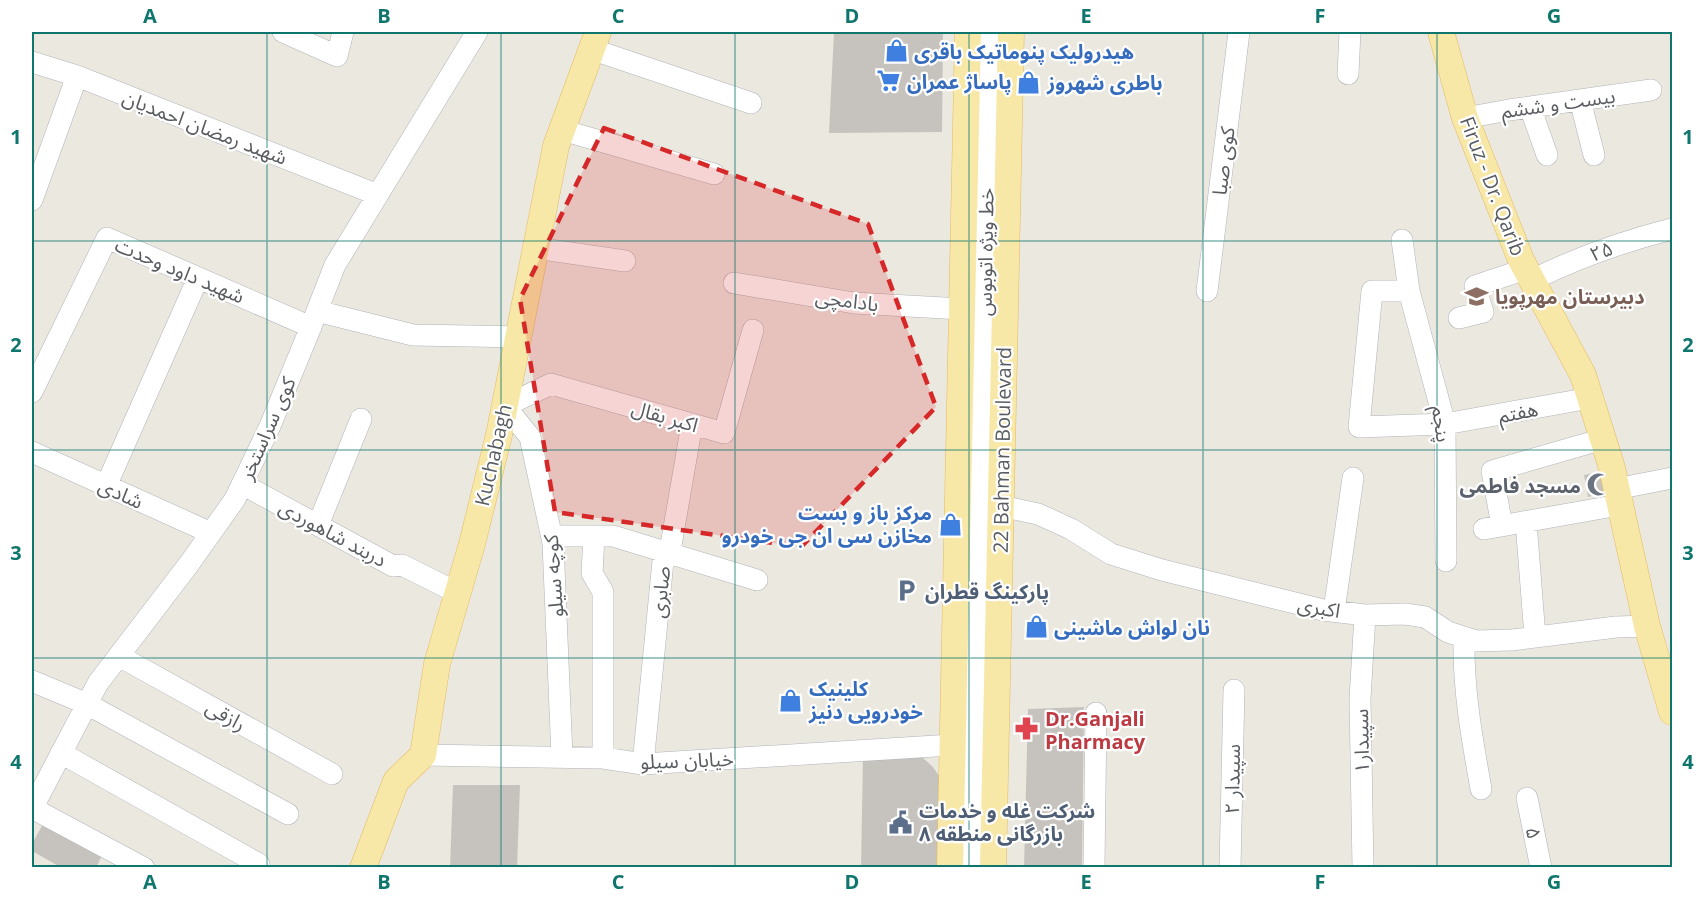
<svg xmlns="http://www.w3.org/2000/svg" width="1704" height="899" viewBox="0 0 1704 899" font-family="'Open Sans','Noto Sans Arabic',sans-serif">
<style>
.building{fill:#c6c3be}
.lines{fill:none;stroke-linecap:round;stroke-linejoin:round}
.minor-casing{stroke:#b1b3b7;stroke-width:22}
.major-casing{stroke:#e5ba5f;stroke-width:27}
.minor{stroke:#fff;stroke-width:21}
.major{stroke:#f8e8a8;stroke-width:26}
.marked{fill:#d62828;fill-opacity:0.2;stroke:#d62828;stroke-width:4.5;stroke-dasharray:12 8;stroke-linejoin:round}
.grid{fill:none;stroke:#0f766e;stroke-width:1.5;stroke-opacity:0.55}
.labels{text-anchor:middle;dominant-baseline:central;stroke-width:4.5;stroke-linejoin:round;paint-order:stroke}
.shop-label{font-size:20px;font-weight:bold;fill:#366cbe;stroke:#fff;text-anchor:start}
.street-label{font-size:20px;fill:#595c60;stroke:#fff}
.education-label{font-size:20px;font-weight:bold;fill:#785e54;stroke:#fff;text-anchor:start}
.worship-label{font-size:20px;font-weight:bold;fill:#5b616d;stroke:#fff;text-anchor:end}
.service-label{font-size:20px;font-weight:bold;fill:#4e5e75;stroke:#fff;text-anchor:start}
.health-label{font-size:20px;font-weight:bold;fill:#be3a42;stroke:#fff;text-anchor:start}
.neatline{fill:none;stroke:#0f766e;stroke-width:2}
.grid-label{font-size:20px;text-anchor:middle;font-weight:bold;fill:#0f766e}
</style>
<rect width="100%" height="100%" fill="#ebe8e0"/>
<!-- building -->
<path class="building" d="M 834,32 L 943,32 L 942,132 L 829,133 Z
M 1608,470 L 1616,504 L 1599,507 L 1596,495 L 1588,497 L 1584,475 Z
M 1084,707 L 1082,868 L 1024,868 L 1028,709 Z
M 863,757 L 923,758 L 932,766 L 940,777 L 938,868 L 861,868 Z
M 453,785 L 520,785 L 517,868 L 450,868 Z
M 44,822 L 103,853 L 96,868 L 62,868 L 32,851 L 32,844 Z"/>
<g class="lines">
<defs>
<path id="minor" d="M 283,32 L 337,56 L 343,32
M 591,49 L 751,103
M 32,62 L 77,76 L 378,195
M 1348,74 L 1350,32
M 1580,100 L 1594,155
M 1530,107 L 1547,155
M 1465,118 L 1509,110 L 1651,90
M 562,130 L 714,174
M 32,200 L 77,76
M 1402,240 L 1409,291 L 1445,424 L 1446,561
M 536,248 L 625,261
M 1532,280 C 1577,258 1624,241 1672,229
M 734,283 L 854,303 L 962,309
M 1207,291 L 1239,32
M 1409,291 L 1372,291 L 1359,427 L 1445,424 L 1590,398
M 317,311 L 413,335 L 519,337
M 1459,318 L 1483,312 L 1475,286 L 1526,269
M 32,392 L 107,238 L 311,327
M 32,452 L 211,533
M 242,484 L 393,566 L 402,565 L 458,593
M 106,486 L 198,278
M 1616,489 L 1672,478
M 1001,506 L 1038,514 L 1071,529 L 1111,554 L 1162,570 L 1323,610 L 1365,615 L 1405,614 L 1425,617 L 1448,632 L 1476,641 L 1512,640 L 1616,627 L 1647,626
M 1526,522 L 1535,637
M 318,525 L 361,419
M 1502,526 L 1492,471 L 1603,439
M 1484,529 L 1619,505
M 552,536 L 613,536 L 757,580
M 594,536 L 592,573 L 603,592 L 603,758
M 1334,611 L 1353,478
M 1464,638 C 1463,689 1472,739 1481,789
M 119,656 L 332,774
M 32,681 L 87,704 L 288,814
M 61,753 L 259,864
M 423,755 L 603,758 L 643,764 L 952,745 L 966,739
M 562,757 L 553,543 L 530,437 L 505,406 L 551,384 L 724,433 L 753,330
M 643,764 L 664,551 L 671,545 L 692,424
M 1527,798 L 1541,868
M 32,808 L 144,868
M 32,809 L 98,683 L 189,564 L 235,499 L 270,426 L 308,334 L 335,265 L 477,32
M 972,868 L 989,32
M 1094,868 L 1096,713
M 1230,868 L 1234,690
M 1363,868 L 1360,699 L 1365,615"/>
<path id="major" d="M 1441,32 L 1465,118 L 1521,260 L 1583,375 L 1612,468 L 1647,626 L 1672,712
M 363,868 L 396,781 L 423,755 L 437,664 L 472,544 L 499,435 L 556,146 L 598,32
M 950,868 L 968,32
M 993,868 L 1011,32"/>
</defs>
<!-- minor casing -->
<use href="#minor" class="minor-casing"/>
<!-- major casing -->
<use href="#major" class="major-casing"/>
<!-- minor -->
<use href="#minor" class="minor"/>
<!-- major -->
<use href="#major" class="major"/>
</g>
<!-- marked area -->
<path class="marked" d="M 604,128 L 868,224 L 936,407 L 801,547 L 555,512 L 520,299 Z"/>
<!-- grid -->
<path class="grid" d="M 267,32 L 267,868M 501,32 L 501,868M 735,32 L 735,868M 969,32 L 969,868M 1203,32 L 1203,868M 1437,32 L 1437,868M 32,241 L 1672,241M 32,450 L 1672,450M 32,658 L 1672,658"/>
<!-- icons -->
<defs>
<symbol id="shop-bare" viewBox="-9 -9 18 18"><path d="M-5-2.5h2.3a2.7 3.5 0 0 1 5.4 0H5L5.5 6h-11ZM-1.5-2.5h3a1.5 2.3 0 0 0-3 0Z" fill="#3f7fe0" stroke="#fff" stroke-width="2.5" paint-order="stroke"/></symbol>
<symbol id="supermarket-bare" viewBox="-9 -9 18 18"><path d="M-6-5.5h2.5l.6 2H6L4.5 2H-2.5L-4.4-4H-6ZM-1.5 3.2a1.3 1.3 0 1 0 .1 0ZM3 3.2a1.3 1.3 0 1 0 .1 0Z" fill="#3f7fe0" stroke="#fff" stroke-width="2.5" paint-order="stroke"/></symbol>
<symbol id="school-bare" viewBox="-9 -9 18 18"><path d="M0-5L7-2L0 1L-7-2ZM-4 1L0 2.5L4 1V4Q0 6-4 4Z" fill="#8d6e63" stroke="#fff" stroke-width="2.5" paint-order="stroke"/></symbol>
<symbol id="mosque-bare" viewBox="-9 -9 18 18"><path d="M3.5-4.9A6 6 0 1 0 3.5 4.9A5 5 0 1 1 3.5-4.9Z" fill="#6b7280" stroke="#fff" stroke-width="2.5" paint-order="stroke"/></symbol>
<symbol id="parking-bare" viewBox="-9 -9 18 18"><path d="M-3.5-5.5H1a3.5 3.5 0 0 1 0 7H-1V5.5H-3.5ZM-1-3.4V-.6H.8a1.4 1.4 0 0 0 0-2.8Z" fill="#5c6f8a" stroke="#fff" stroke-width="2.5" paint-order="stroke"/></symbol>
<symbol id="pharmacy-bare" viewBox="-9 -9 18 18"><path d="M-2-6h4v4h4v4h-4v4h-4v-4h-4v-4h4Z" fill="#e0444e" stroke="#fff" stroke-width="2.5" paint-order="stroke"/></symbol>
<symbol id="civic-bare" viewBox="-9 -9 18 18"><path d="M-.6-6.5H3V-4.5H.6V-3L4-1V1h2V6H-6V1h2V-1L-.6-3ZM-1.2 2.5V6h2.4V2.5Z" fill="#5c6f8a" stroke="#fff" stroke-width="2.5" paint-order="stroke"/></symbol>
</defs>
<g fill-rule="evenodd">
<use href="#shop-bare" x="880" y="34" width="33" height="33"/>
<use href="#supermarket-bare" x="872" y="64" width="33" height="33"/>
<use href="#shop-bare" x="1012" y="66" width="33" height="33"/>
<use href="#school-bare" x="1460" y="280" width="33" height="33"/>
<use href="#mosque-bare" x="1582" y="468" width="33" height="33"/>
<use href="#shop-bare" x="934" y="508" width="33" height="33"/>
<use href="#parking-bare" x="890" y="574" width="33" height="33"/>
<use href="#shop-bare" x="1020" y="610" width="33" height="33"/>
<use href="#shop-bare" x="774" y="684" width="33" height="33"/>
<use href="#pharmacy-bare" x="1010" y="712" width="33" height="33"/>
<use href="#civic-bare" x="884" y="806" width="33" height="33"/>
</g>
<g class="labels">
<!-- shop labels -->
<g class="shop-label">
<text x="914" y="51">هیدرولیک پنوماتیک باقری</text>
<text x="907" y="81">پاساژ عمران</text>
<text x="1047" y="82">باطری شهروز</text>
<text x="932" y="512" text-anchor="end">مرکز باز و بست<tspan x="932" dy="23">مخازن سی ان جی خودرو</tspan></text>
<text x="1054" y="627">نان لواش ماشینی</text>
<text x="809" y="688">کلینیک<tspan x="809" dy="23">خودرویی دنیز</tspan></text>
</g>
<!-- street labels -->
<g class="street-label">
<text transform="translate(1558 103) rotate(-8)">بیست و ششم</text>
<text transform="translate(205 127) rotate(21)">شهید رمضان احمدیان</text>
<text transform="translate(1223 161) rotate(-83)">کوی صبا</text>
<text transform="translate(1493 186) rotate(69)">Firuz - Dr. Qarib</text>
<text transform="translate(1601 251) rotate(-21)">۲۵</text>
<text transform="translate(985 252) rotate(-89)">خط ویژه اتوبوس</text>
<text transform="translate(180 270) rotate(23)">شهید داود وحدت</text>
<text transform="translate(847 300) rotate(7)">بادامچی</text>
<text transform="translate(1518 412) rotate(-11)">هفتم</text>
<text transform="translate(665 416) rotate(16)">اکبر بقال</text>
<text transform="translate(1442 424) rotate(82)">پنجم</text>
<text transform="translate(267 428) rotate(-66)">کوی سراستخر</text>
<text transform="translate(1002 450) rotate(-89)">22 Bahman Boulevard</text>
<text transform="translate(493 455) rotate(-77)">Kuchabagh</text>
<text transform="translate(121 493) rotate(24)">شادی</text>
<text transform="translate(333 533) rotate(28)">دربند شاهوردی</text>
<text transform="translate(553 576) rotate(-94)">کوچه سیلو</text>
<text transform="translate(660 592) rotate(-84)">صابری</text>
<text transform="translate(1319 607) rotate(10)">اکبری</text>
<text transform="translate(226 715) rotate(29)">رازقی</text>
<text transform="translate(1361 741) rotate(-91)">سپیدار۱</text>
<text transform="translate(687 760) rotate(-2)">خیابان سیلو</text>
<text transform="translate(1232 779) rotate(-89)">سپیدار ۲</text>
<text transform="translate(1534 833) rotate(79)">۵</text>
</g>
<!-- education labels -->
<g class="education-label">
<text x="1495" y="296">دبیرستان مهرپویا</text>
</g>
<!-- worship labels -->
<g class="worship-label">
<text x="1581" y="485">مسجد فاطمی</text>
</g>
<!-- service labels -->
<g class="service-label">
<text x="925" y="591">پارکینگ قطران</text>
<text x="919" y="810">شرکت غله و خدمات<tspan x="919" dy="23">بازرگانی منطقه ۸</tspan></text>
</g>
<!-- health labels -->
<g class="health-label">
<text x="1045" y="718">Dr.Ganjali<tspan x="1045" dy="23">Pharmacy</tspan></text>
</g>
</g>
<!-- border -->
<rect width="1704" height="899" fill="none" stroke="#ffffff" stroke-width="66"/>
<rect x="33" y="33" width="1638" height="833" class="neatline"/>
<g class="grid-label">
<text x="150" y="23">A</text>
<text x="384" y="23">B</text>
<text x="618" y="23">C</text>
<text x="852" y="23">D</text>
<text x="1086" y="23">E</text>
<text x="1320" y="23">F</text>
<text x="1554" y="23">G</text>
<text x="16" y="144">1</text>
<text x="1688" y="144">1</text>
<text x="16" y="352">2</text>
<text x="1688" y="352">2</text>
<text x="16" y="560">3</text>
<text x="1688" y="560">3</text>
<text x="16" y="769">4</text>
<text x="1688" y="769">4</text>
<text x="150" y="889">A</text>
<text x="384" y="889">B</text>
<text x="618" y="889">C</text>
<text x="852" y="889">D</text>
<text x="1086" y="889">E</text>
<text x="1320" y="889">F</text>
<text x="1554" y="889">G</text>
</g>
</svg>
